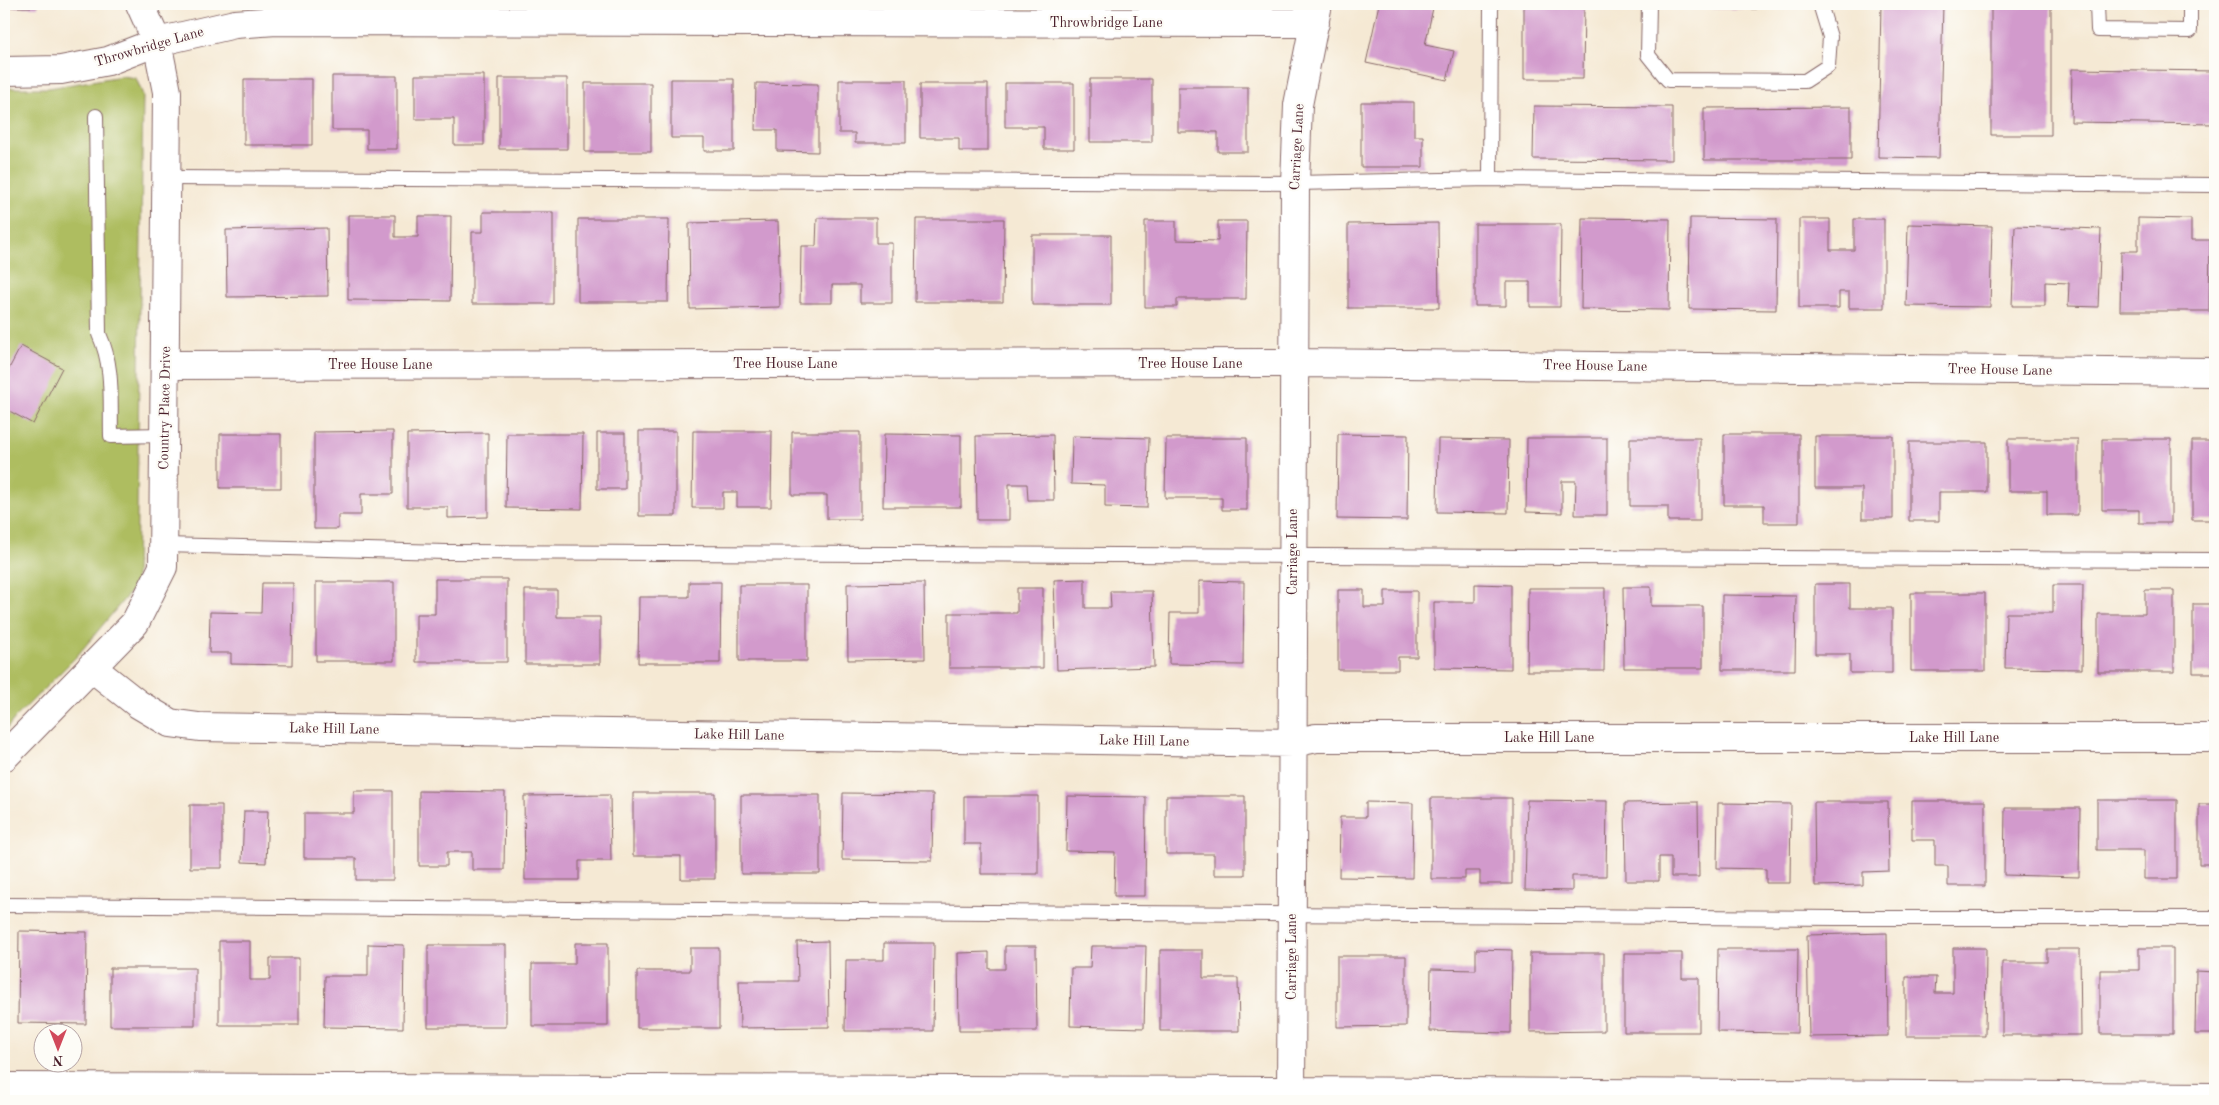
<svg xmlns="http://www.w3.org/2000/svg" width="2219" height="1105" viewBox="0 0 2219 1105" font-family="'Old Standard TT',serif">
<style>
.green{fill:#aebd60;stroke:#7c6e46}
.building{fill:#d29acc}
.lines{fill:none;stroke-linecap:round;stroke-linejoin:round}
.lane-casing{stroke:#866666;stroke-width:16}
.street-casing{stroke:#866666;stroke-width:30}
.secondary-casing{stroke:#866666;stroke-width:30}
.lane{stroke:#fff;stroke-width:14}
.street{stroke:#fff;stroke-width:28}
.secondary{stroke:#fff;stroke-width:28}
.labels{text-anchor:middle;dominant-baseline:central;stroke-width:4.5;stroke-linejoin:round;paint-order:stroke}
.street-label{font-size:14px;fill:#4a1f2b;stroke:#fdfcf7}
</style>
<rect width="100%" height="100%" fill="#fdfcf7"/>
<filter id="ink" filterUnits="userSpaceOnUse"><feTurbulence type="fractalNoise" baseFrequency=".02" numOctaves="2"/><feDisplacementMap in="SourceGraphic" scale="10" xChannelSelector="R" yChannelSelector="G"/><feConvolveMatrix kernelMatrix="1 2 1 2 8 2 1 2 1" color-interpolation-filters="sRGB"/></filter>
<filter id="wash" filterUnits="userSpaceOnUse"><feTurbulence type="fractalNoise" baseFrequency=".0096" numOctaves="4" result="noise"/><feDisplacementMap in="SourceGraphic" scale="20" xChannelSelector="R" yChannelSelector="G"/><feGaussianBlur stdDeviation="1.12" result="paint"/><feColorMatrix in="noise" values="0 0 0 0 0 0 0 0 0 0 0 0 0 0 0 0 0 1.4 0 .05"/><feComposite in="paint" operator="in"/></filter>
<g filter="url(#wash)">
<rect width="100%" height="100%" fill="#f5e9d4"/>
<!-- green -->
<path class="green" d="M 122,76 L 136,78 L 143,95 L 136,585 L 77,656 L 15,718 L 4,732 L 4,88 L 49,88 Z"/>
<g id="blocks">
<!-- building -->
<path class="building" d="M 4,4 L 38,4 L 38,7 L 4,7 Z
M 1379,4 L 1411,4 L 1433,8 L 1425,45 L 1454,51 L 1447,80 L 1366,63 Z
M 1524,4 L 1584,4 L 1583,79 L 1524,79 Z
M 1712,4 L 1757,4 L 1757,9 L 1712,9 Z
M 1881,4 L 1943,4 L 1939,158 L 1878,157 Z
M 1991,4 L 2051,4 L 2051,135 L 1991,135 Z
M 2072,69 L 2215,71 L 2215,124 L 2071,122 Z
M 415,75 L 484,75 L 484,145 L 454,145 L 454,119 L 415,119 Z
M 332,76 L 397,76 L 397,149 L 367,149 L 367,130 L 332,130 Z
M 499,78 L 567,78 L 567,149 L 499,149 Z
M 244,79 L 312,79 L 312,145 L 244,145 Z
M 671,79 L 734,79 L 734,151 L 704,151 L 704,138 L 671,138 Z
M 1090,79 L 1152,79 L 1152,142 L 1090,142 Z
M 839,80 L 906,80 L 906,143 L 855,143 L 855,133 L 839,133 Z
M 585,83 L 651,83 L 651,152 L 585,152 Z
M 756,83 L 818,84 L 818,152 L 777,151 L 777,130 L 755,130 Z
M 1005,83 L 1074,83 L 1074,149 L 1044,149 L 1044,127 L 1005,127 Z
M 920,84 L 988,84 L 988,151 L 959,151 L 959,138 L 920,138 Z
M 1178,87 L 1248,87 L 1248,152 L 1218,152 L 1218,132 L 1178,132 Z
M 1361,102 L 1414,102 L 1414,136 L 1423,136 L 1423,167 L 1361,167 Z
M 1534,106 L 1672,107 L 1672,160 L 1533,159 Z
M 1851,107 L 1851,160 L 1704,160 L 1704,108 Z
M 483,212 L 553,212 L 553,304 L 472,304 L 472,232 L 483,232 Z
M 348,215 L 395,215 L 395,237 L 418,237 L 418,216 L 451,216 L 450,301 L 348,300 Z
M 817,218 L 876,218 L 876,243 L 892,243 L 892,303 L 860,303 L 860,285 L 832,285 L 832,303 L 800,303 L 801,246 L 816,246 Z
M 1582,218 L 1670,219 L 1669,310 L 1581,309 Z
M 1690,218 L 1777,219 L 1776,310 L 1689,309 Z
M 2138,218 L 2191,219 L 2191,240 L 2210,240 L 2209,311 L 2120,311 L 2121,251 L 2138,251 Z
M 578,219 L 669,219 L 668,302 L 578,302 Z
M 916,219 L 1004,219 L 1003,302 L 915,302 Z
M 1799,219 L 1830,219 L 1830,250 L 1854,250 L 1854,219 L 1884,219 L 1884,308 L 1849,308 L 1849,292 L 1839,292 L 1839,308 L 1799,308 Z
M 778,221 L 780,307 L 690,309 L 689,223 Z
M 1145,221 L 1176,221 L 1176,240 L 1218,241 L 1218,221 L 1247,221 L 1246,299 L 1177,299 L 1177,307 L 1145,307 Z
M 1438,223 L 1439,308 L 1348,308 L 1348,224 Z
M 1475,224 L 1561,224 L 1560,307 L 1530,307 L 1530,282 L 1506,282 L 1506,306 L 1475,306 Z
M 1908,224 L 1992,226 L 1990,307 L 1906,306 Z
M 2015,226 L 2101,229 L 2098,307 L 2068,306 L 2069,283 L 2045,282 L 2045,306 L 2012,306 Z
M 327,228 L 328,296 L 227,297 L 226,230 Z
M 1032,235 L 1111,235 L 1111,305 L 1032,305 Z
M 21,346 L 62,368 L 33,424 L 4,408 L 4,378 Z
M 393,431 L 393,494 L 361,494 L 361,515 L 338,515 L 338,529 L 314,529 L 314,432 Z
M 639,431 L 676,431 L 676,516 L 639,516 Z
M 693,431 L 772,431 L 771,507 L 737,507 L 737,492 L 723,492 L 723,508 L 692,508 Z
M 792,432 L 860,432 L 860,519 L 827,519 L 827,495 L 792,495 Z
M 488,433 L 488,517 L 448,518 L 448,507 L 407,507 L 407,434 Z
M 597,433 L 625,433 L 625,489 L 597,489 Z
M 220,434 L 281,434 L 281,488 L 220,488 Z
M 507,434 L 583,434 L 582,509 L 506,508 Z
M 884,434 L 961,435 L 961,507 L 883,507 Z
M 1338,434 L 1408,435 L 1407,520 L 1337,519 Z
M 1724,434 L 1799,434 L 1799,523 L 1764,523 L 1764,505 L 1724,505 Z
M 1053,435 L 1054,500 L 1028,500 L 1027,484 L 1009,484 L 1009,520 L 977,520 L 976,436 Z
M 1072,436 L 1149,438 L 1147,508 L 1105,507 L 1105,485 L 1071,484 Z
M 1815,436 L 1893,436 L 1893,519 L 1862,519 L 1862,488 L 1815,488 Z
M 1166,438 L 1247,438 L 1247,510 L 1222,510 L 1222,498 L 1165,498 Z
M 1527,438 L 1607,438 L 1607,515 L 1575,515 L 1576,481 L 1562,481 L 1562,513 L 1526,512 Z
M 1630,438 L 1700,438 L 1700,521 L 1668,521 L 1668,506 L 1630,506 Z
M 1438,439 L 1509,440 L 1508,513 L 1437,512 Z
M 2008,439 L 2078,439 L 2078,515 L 2047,515 L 2047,491 L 2008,491 Z
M 2102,439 L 2171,439 L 2171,523 L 2139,523 L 2139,510 L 2102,510 Z
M 2192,441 L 2215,441 L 2215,520 L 2192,520 Z
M 1909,442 L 1987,442 L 1987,492 L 1939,492 L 1939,521 L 1909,521 Z
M 435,579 L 507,579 L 507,662 L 416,662 L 416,614 L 435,614 Z
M 1085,579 L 1085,608 L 1111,608 L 1110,591 L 1152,591 L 1154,667 L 1057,670 L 1054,580 Z
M 1199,581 L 1244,582 L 1243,665 L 1169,664 L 1170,613 L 1199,613 Z
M 316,582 L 394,582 L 394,661 L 316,661 Z
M 689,582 L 721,582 L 720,663 L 638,663 L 639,597 L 689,597 Z
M 262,583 L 293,583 L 292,665 L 231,664 L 231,653 L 209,653 L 210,612 L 261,613 Z
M 924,583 L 925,659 L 848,660 L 847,584 Z
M 1475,584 L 1511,585 L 1511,669 L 1434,668 L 1434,602 L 1475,602 Z
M 1815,584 L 1850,584 L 1850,608 L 1892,608 L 1892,673 L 1850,673 L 1850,654 L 1815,654 Z
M 739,585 L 807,585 L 807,661 L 739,661 Z
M 2053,585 L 2083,585 L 2082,669 L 2005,668 L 2006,613 L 2053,613 Z
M 1623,587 L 1651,587 L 1651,606 L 1703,606 L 1703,668 L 1624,668 Z
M 1017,588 L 1043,588 L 1043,668 L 949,668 L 949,613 L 1017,613 Z
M 1528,588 L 1605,588 L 1604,671 L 1527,671 Z
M 525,590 L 557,590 L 557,617 L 600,617 L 600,664 L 525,664 Z
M 1338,590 L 1364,590 L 1364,607 L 1385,607 L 1385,591 L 1417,591 L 1417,657 L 1398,657 L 1398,670 L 1338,670 Z
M 2145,590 L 2174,590 L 2174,672 L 2098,672 L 2098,614 L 2145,614 Z
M 1911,593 L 1985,593 L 1985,671 L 1911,671 Z
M 1722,595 L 1796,596 L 1795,670 L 1722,670 Z
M 2193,604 L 2215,604 L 2215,673 L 2193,673 Z
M 354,791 L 393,791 L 393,880 L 356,880 L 356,858 L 304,858 L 304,813 L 354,813 Z
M 419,791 L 505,792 L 504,870 L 472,870 L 472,852 L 447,852 L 447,866 L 419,866 Z
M 633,793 L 715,793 L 715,879 L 681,879 L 681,856 L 633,856 Z
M 843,793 L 933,794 L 932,861 L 842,860 Z
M 610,795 L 611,861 L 579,861 L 579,880 L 525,880 L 524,796 Z
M 741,795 L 820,795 L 820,874 L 741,874 Z
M 964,796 L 1038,796 L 1038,874 L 981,874 L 981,844 L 964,844 Z
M 1067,796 L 1146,797 L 1145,896 L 1114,896 L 1115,852 L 1066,851 Z
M 1166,796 L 1245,796 L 1245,875 L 1214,875 L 1214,854 L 1166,854 Z
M 1431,798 L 1512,798 L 1512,884 L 1480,884 L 1480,871 L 1465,871 L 1465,879 L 1431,879 Z
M 1527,800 L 1607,801 L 1606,876 L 1572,876 L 1572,891 L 1525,890 Z
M 2097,800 L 2177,800 L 2177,879 L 2144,879 L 2144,850 L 2097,850 Z
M 1912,801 L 1985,801 L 1985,886 L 1948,886 L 1948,866 L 1935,866 L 1935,840 L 1912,840 Z
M 1366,802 L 1413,803 L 1412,878 L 1339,877 L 1340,817 L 1366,817 Z
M 1698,802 L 1699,877 L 1671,877 L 1671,857 L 1659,857 L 1659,881 L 1626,881 L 1625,803 Z
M 1814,802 L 1888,802 L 1889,871 L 1863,872 L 1863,885 L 1815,886 Z
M 1718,803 L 1791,804 L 1790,883 L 1766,883 L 1766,869 L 1717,868 Z
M 2199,804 L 2215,804 L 2215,864 L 2199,864 Z
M 190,805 L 222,805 L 222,868 L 190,868 Z
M 2005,808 L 2080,808 L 2079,877 L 2004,875 Z
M 244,811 L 268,811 L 266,863 L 242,862 Z
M 19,931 L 87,932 L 86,1024 L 18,1023 Z
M 1887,933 L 1888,1036 L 1809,1037 L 1807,935 Z
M 219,941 L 250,941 L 250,980 L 270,980 L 270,958 L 299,958 L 299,1025 L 219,1025 Z
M 828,941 L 829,1027 L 740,1028 L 739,981 L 798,981 L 797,942 Z
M 575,943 L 608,943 L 608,1026 L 532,1026 L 532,964 L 575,964 Z
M 884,943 L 934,943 L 933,1031 L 845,1031 L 846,960 L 884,960 Z
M 368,944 L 404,945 L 403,1028 L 324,1027 L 325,976 L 368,976 Z
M 428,945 L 506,945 L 506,1027 L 428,1027 Z
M 1005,946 L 1036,946 L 1037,1031 L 959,1031 L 958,953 L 989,952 L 989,969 L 1005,969 Z
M 1091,946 L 1146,946 L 1144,1028 L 1070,1026 L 1071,968 L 1090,968 Z
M 690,948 L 719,948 L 719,1028 L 637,1028 L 637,971 L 690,971 Z
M 1953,948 L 1986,948 L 1985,1036 L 1906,1036 L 1906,977 L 1936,977 L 1935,993 L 1953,993 Z
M 2139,948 L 2173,948 L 2173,1034 L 2100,1034 L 2100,970 L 2139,970 Z
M 1476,949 L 1512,950 L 1511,1033 L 1430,1031 L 1431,969 L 1476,970 Z
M 1718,949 L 1798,949 L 1797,1033 L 1717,1032 Z
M 2047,949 L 2080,949 L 2081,1035 L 2002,1035 L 2002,962 L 2047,962 Z
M 1160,950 L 1203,950 L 1203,978 L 1238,978 L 1239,1031 L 1160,1031 Z
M 1530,953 L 1604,953 L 1604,1031 L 1530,1032 Z
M 1624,953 L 1682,953 L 1682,978 L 1699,978 L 1699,1032 L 1624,1032 Z
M 1337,956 L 1406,956 L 1406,1026 L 1337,1027 Z
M 110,968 L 195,968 L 195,1026 L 110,1026 Z
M 2196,971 L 2215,972 L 2215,1034 L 2195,1034 Z"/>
</g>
</g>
<g filter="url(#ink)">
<use href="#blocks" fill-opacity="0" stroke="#866666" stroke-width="1"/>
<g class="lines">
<defs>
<path id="lane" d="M 1649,4 L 1648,55 L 1668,80 L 1805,81 L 1828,66 L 1830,37 L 1820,4
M 2097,4 L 2098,30 L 2190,31 L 2190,4
M 96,116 L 99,334 C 114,367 110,400 111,436 L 164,435
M 167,178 L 1295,183 L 1490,179 L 2215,185
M 1490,179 L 1491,4
M 164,545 L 446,552 L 2215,560
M 4,905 L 1835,918 L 2215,918"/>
<path id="street" d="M 4,71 L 61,70 L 108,61 L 157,42 L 235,24 L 276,21 L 1315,23
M 166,365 L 1294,363 L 2215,372
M 91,667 L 138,704 L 170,723 L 199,727 L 1293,743 L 1316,738 L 2215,738
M 4,1087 L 1291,1091 L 2215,1097
M 1291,1101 L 1295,183 L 1298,105 L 1318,4"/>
<path id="secondary" d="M 4,757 L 135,623 L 163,567 L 167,92 L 157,42 L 140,4"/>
</defs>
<!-- lane casing -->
<use href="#lane" class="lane-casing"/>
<!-- street casing -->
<use href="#street" class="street-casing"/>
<!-- secondary casing -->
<use href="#secondary" class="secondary-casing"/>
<!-- lane -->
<use href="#lane" class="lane"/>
<!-- street -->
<use href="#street" class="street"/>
<!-- secondary -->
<use href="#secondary" class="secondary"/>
</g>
</g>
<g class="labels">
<!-- street labels -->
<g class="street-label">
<text x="1106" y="23">Throwbridge Lane</text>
<text transform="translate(149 47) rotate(-16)">Throwbridge Lane</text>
<text transform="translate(1297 147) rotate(-87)">Carriage Lane</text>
<text x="785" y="364">Tree House Lane</text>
<text x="1190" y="364">Tree House Lane</text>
<text x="380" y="365">Tree House Lane</text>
<text transform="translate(1595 366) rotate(1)">Tree House Lane</text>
<text transform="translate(2000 370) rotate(1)">Tree House Lane</text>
<text transform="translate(165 408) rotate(-89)">Country Place Drive</text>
<text transform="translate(1293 552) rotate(-90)">Carriage Lane</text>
<text transform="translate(334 729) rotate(1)">Lake Hill Lane</text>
<text transform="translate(739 735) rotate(1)">Lake Hill Lane</text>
<text x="1549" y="738">Lake Hill Lane</text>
<text x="1954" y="738">Lake Hill Lane</text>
<text transform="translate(1144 741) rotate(1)">Lake Hill Lane</text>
<text transform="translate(1292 957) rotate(-90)">Carriage Lane</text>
</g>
</g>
<!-- margin -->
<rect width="2219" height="1105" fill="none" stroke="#fdfcf7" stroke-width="20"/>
<!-- north arrow -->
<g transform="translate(58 1048) rotate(180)"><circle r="24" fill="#fdfcf7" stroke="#b5a4a5"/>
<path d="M0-4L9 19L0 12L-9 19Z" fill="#d1495b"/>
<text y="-8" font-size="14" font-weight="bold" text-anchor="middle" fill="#4a1f2b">N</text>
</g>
</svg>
